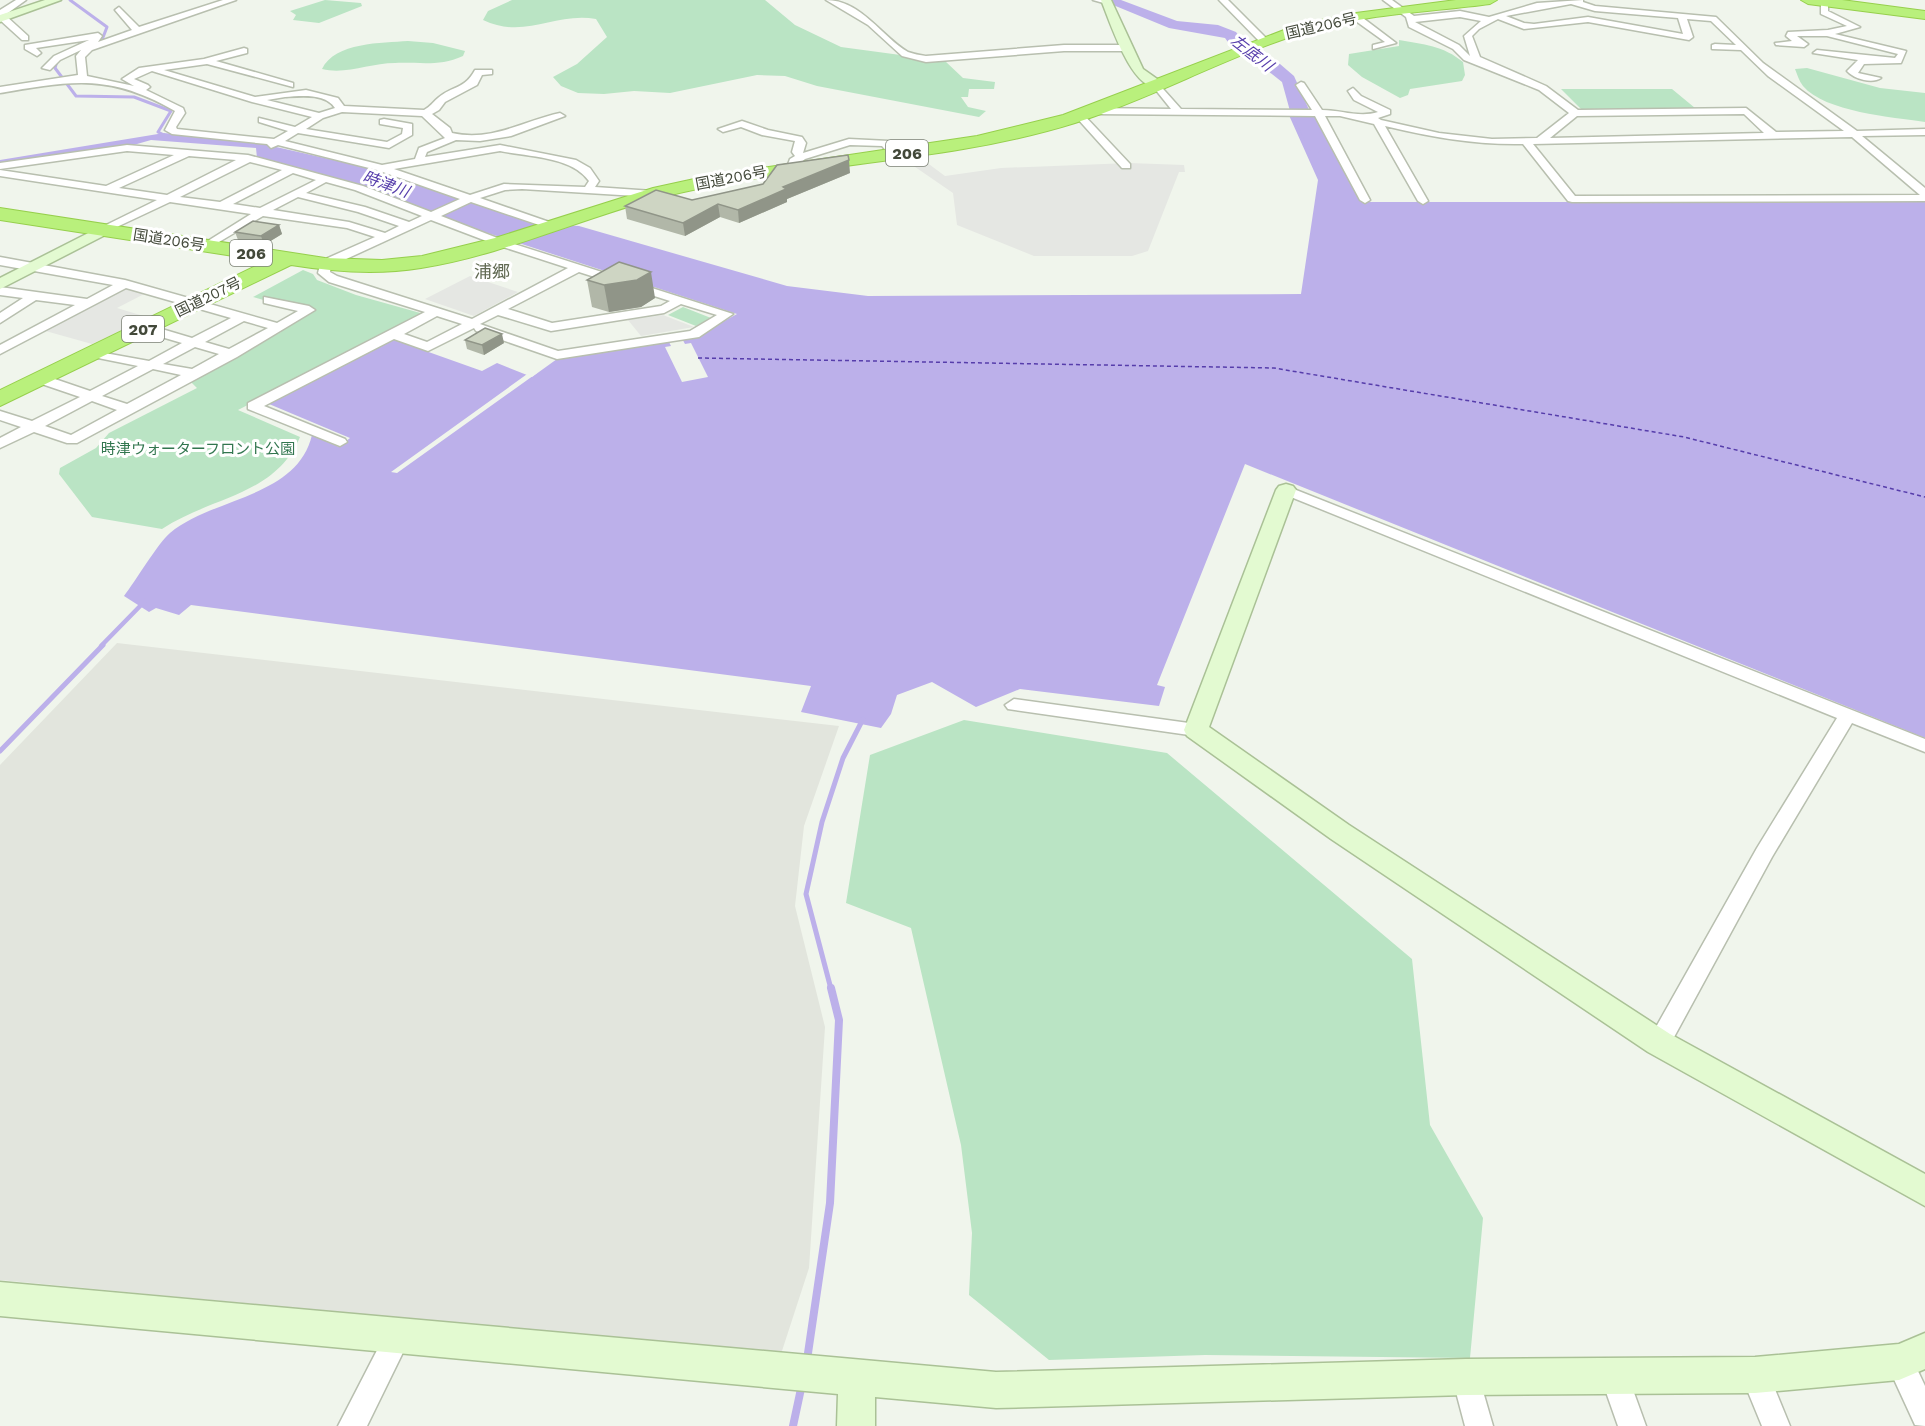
<svg xmlns="http://www.w3.org/2000/svg" width="1925" height="1426" viewBox="0 0 1925 1426" font-family="'Work Sans','Noto Sans JP',sans-serif">
<style>
.industrial{fill:#e2e5dd}
.green{fill:#bae4c4}
.parking{fill:#e5e7e3}
.water{fill:#bcb0ea}
.pier{fill:#f0f5ec}
.lines{fill:none;stroke-linecap:round;stroke-linejoin:round}
.stream-far3{stroke:#bcb0ea;stroke-width:3}
.stream-far2{stroke:#bcb0ea;stroke-width:4.5}
.stream-far1{stroke:#bcb0ea;stroke-width:5}
.stream{stroke:#bcb0ea;stroke-width:8}
.river{fill:#bcb0ea;fill-rule:evenodd}
.ferry{stroke:#563dab;stroke-width:1.5;stroke-dasharray:4 3;stroke-linecap:butt}
.street-casing{stroke:#b8bfaf;stroke-width:3}
.secondary-casing{stroke:#aac196;stroke-width:3}
.highway-casing{stroke:#96cf4c;stroke-width:2}
.street{fill:#fff;fill-rule:evenodd}
.secondary{fill:#e3fad1;fill-rule:evenodd}
.highway{fill:#b9f07c;fill-rule:evenodd}
.wall{fill:#b1b7a8}
.shaded-wall{fill:#909588}
.building{fill:#ced5c3;stroke:#909588;stroke-width:1.5}
.labels{text-anchor:middle;dominant-baseline:central;stroke-width:6;stroke-linejoin:round;paint-order:stroke}
.far-street-label{font-size:15px;fill:#43493a;stroke:#fff}
.far-park-label{font-size:15px;fill:#32764f;stroke:#fff}
.far-water-label{font-size:16px;font-style:italic;fill:#563dab;stroke:#fff}
.shield{fill:#fff;stroke:#7b8075;stroke-width:1.5}
.shield-label{font-size:16px;font-weight:bold;fill:#43493a}
.far-quarter-label{font-size:18px;fill:#616a53;stroke:#fff}
</style>
<rect width="100%" height="100%" fill="#f0f5ec"/>
<!-- industrial -->
<path class="industrial" d="M 117,643 L 839,726 L 804,826 L 795,906 L 825,1027 L 809,1268 L 781,1354 L 0,1280 L 0,765 Z"/>
<!-- green -->
<path class="green" d="M 325,0 L 361,3 L 362,6 L 319,23 L 293,20 L 296,15 L 290,11 Z
M 512,0 L 765,0 L 795,25 L 841,47 L 945,61 L 963,78 L 995,82 L 994,89 L 969,89 L 968,97 L 961,97 L 968,107 L 986,111 L 979,117 L 817,86 L 785,76 L 757,75 L 670,93 L 634,91 L 604,94 L 578,93 L 561,86 L 553,77 L 577,64 L 607,37 L 596,19 C 554,12 525,40 483,20 L 488,11 Z
M 1399,40 C 1423,44 1444,46 1463,62 L 1465,75 L 1462,81 L 1410,89 L 1408,95 L 1400,98 L 1362,77 L 1348,65 L 1349,54 L 1399,46 Z
M 408,41 L 433,43 L 465,51 L 463,56 C 439,67 420,62 395,63 C 370,63 346,75 322,69 C 335,42 382,43 408,41 Z
M 1807,68 L 1880,88 L 1925,93 L 1925,122 C 1892,117 1825,112 1803,86 C 1799,81 1797,74 1795,69 Z
M 1561,89 L 1672,89 L 1695,108 L 1581,109 Z
M 303,270 L 313,274 L 317,280 L 356,295 L 424,314 L 238,410 L 300,437 C 275,496 212,496 162,529 L 92,517 L 59,474 L 60,468 L 96,448 L 109,433 L 197,388 L 190,381 L 281,332 L 282,328 L 308,313 L 253,297 Z
M 683,307 L 711,318 L 696,326 L 668,315 Z
M 964,720 L 1167,753 L 1412,959 L 1430,1125 L 1483,1218 L 1470,1358 L 1205,1355 L 1049,1360 L 969,1295 L 972,1233 L 961,1145 L 911,928 L 846,903 L 870,755 Z"/>
<!-- parking -->
<path class="parking" d="M 921,155 L 922,159 L 945,176 L 1001,168 L 1129,163 L 1184,165 L 1185,172 L 1179,172 L 1148,251 L 1132,256 L 1034,256 L 957,225 L 953,193 L 902,158 Z
M 470,276 L 518,292 L 474,316 L 425,299 Z
M 126,286 L 148,292 L 117,308 L 150,318 L 92,344 L 42,330 Z
M 663,315 L 694,327 L 641,336 L 628,320 Z"/>
<!-- water -->
<path class="water" d="M 1288,113 L 1317,113 L 1362,202 L 1925,202 L 1925,738 L 1245,464 L 1157,685 L 1165,687 L 1159,706 L 1020,689 L 976,707 L 932,682 L 897,695 L 891,714 L 881,728 L 801,712 L 811,686 L 191,605 L 179,615 L 156,608 L 149,612 L 124,596 C 135,582 158,543 170,533 C 213,497 297,498 312,435 L 339,447 L 350,438 L 269,404 L 392,339 L 482,371 L 497,363 L 532,377 L 557,359 L 697,336 L 737,314 L 257,158 L 256,148 L 151,140 L 130,146 L 0,164 L 0,160 L 164,133 L 263,144 L 391,173 L 530,223 L 579,226 L 787,286 L 868,296 L 1301,294 L 1318,180 Z"/>
<!-- pier -->
<path class="pier" d="M 680,335 L 685,344 L 691,343 L 708,377 L 682,382 L 665,347 L 671,346 L 667,338 Z
M 530,372 L 537,373 L 397,473 L 391,472 Z"/>
<g class="lines">
<!-- stream-far3 -->
<path class="stream-far3" d="M 70,0 L 107,27 L 102,40 L 92,44
M 57,61 L 55,68 L 76,96 L 134,97 L 171,111 L 158,132 L 166,136"/>
<!-- stream-far2 -->
<path class="stream-far2" d="M 101,646 L 145,601"/>
<!-- stream-far1 -->
<path class="stream-far1" d="M 0,751 L 103,645
M 831,989 L 806,894 L 822,822 L 843,758 L 863,719"/>
<!-- stream -->
<path class="stream" d="M 807,1360 L 830,1203 L 839,1020 L 831,988
M 793,1426 L 802,1384"/>
<!-- river -->
<path class="river" d="M 1101,0 L 1121,0 L 1177,21 L 1218,25 L 1236,32 L 1247,47 L 1280,64 L 1294,76 L 1326,148 L 1317,153 L 1311,152 L 1290,111 L 1282,82 L 1268,71 L 1236,53 L 1225,38 L 1169,28 Z"/>
<!-- ferry -->
<path class="ferry" d="M 698,358 L 1274,368 L 1684,437 L 1925,497"/>
<defs>
<path id="street" d="M 16,0 L 26,0 L 5,15 L 28,36 L 28,40 L 22,40 L 0,20 L 0,10 Z
M 223,0 L 236,0 L 92,50 L 85,57 L 87,76 L 134,86 L 122,79 L 139,68 L 204,59 L 244,48 L 247,49 L 247,53 L 216,61 L 293,83 L 293,87 L 207,64 L 164,70 L 255,97 L 306,90 L 338,98 L 344,106 L 424,110 C 431,106 432,103 438,98 C 453,85 464,90 475,70 L 492,70 L 492,74 L 482,75 L 477,85 L 445,102 L 439,110 L 432,114 L 450,128 L 452,133 C 492,142 523,121 560,113 L 565,116 L 511,136 L 480,141 L 456,140 L 427,152 L 425,157 L 500,145 L 576,160 L 590,168 L 599,181 L 595,187 L 653,191 L 658,194 L 653,197 L 522,189 L 505,190 L 480,198 L 555,224 L 555,228 L 551,229 L 471,202 L 441,216 L 505,241 L 733,314 L 699,337 L 557,359 L 476,331 L 474,328 L 428,351 L 394,339 L 264,406 L 345,439 L 347,442 L 340,446 L 248,409 L 248,403 L 425,312 L 329,282 L 318,273 L 321,261 L 375,237 L 347,228 L 263,216 L 207,249 L 201,246 L 203,244 L 251,214 L 170,202 L 104,233 L 98,230 L 100,228 L 157,200 L 0,176 L 0,170 L 106,186 L 174,155 L 127,151 L 0,169 L 0,163 L 127,145 L 248,155 L 363,186 L 431,212 L 460,199 L 377,170 L 278,145 L 271,148 L 267,144 L 172,134 L 165,130 L 175,111 C 109,73 71,81 0,93 L 0,87 L 78,75 L 76,56 L 81,50 L 60,60 L 50,70 L 42,68 L 54,56 L 89,40 L 36,48 L 41,53 L 37,56 L 25,49 L 25,45 L 98,33 L 102,36 L 98,42 L 132,30 L 115,10 L 119,7 L 139,27 ZM 152,71 L 252,102 L 312,117 L 295,127 L 259,118 L 259,122 L 288,131 L 274,139 L 177,129 L 176,127 L 185,113 L 183,108 L 146,90 L 150,87 L 148,85 L 134,79 ZM 285,97 C 301,96 325,93 335,108 L 319,113 L 267,100 ZM 342,112 L 422,116 L 445,138 L 419,148 L 415,159 L 382,165 L 285,141 L 298,133 L 389,148 L 412,135 L 412,124 L 384,119 L 380,120 L 380,124 L 403,128 L 402,134 L 387,142 L 306,129 L 323,118 ZM 500,151 C 528,157 571,156 589,181 L 585,187 L 504,184 L 470,195 L 394,169 ZM 189,156 L 236,160 L 167,195 L 119,188 ZM 250,162 L 282,170 L 220,202 L 180,197 ZM 293,173 L 316,180 L 260,208 L 233,204 ZM 326,182 L 355,190 L 422,216 L 409,222 L 365,207 L 306,193 ZM 298,197 L 358,212 L 399,226 L 385,233 L 349,222 L 273,210 ZM 431,220 L 497,245 L 568,268 L 472,319 L 337,276 L 330,272 L 331,266 ZM 579,272 L 670,301 L 661,306 L 552,323 L 508,309 ZM 681,304 L 717,315 L 690,331 L 558,351 L 480,324 L 498,315 L 551,331 L 664,313 ZM 437,316 L 462,324 L 427,342 L 404,334 Z
M 826,0 C 861,0 882,37 908,52 C 913,54 920,55 926,56 L 1064,45 L 1127,45 L 1131,48 L 1127,51 L 1064,51 L 926,62 L 902,56 L 868,25 Z
M 1093,0 L 1109,0 L 1111,2 L 1107,4 Z
M 1219,0 L 1228,0 L 1267,39 L 1267,43 L 1261,43 Z
M 1383,0 L 1392,0 L 1414,16 L 1460,11 L 1489,17 L 1537,3 L 1583,0 L 1583,2 L 1595,6 L 1716,17 L 1763,63 L 1857,131 L 1925,129 L 1925,135 L 1862,136 L 1925,188 L 1925,201 L 1572,202 L 1568,201 L 1523,144 C 1475,145 1431,137 1385,126 L 1428,201 L 1423,204 L 1418,201 L 1374,124 L 1340,116 L 1325,116 L 1370,200 L 1365,203 L 1360,200 L 1315,116 L 1092,114 L 1087,111 L 1092,108 L 1171,109 L 1151,84 L 1156,81 L 1181,109 L 1312,110 L 1296,85 L 1301,82 L 1304,83 L 1322,110 C 1341,110 1360,118 1378,112 L 1354,100 L 1348,91 L 1353,88 L 1361,96 L 1390,110 L 1390,114 L 1378,118 L 1381,120 L 1439,133 L 1492,139 L 1537,138 L 1569,113 L 1539,90 L 1464,60 L 1453,49 L 1409,27 L 1406,17 ZM 1571,4 L 1595,11 L 1678,18 L 1683,34 L 1588,17 L 1534,24 L 1524,23 L 1506,16 ZM 1460,17 L 1481,21 L 1464,36 L 1470,56 L 1459,45 L 1415,22 ZM 1498,19 L 1524,29 L 1588,22 L 1689,40 L 1693,37 L 1687,19 L 1711,21 L 1736,45 L 1715,44 L 1712,45 L 1712,49 L 1741,50 L 1768,76 L 1844,131 L 1776,132 L 1746,108 L 1578,110 L 1546,86 L 1480,57 L 1472,36 L 1479,29 ZM 1744,114 L 1764,133 L 1550,138 L 1577,116 ZM 1852,137 L 1920,195 L 1575,196 L 1533,144 Z
M 1821,0 L 1828,2 L 1828,11 L 1860,27 L 1835,34 L 1906,51 L 1901,63 L 1864,64 L 1858,73 L 1881,78 C 1872,84 1854,79 1847,71 L 1858,60 L 1813,53 L 1817,50 L 1895,58 L 1898,54 L 1827,36 L 1797,36 L 1808,44 L 1804,47 L 1776,45 L 1775,43 L 1792,41 L 1786,36 L 1788,32 L 1828,30 L 1847,26 L 1821,14 Z
M 1353,15 L 1359,15 L 1396,43 L 1373,49 L 1373,45 L 1385,42 L 1353,19 Z
M 1076,113 L 1082,113 L 1130,164 L 1130,168 L 1122,168 L 1076,117 Z
M 742,121 L 768,130 L 802,137 L 806,143 L 803,153 L 849,139 L 889,141 L 900,154 L 891,156 L 882,146 L 850,145 L 805,159 L 792,170 L 787,167 L 790,159 L 795,156 L 792,152 L 795,141 L 762,135 L 741,127 L 723,132 L 718,129 Z
M 0,257 L 125,280 L 277,323 L 298,311 L 264,303 L 264,297 L 309,306 L 315,310 L 237,357 L 77,443 L 67,443 L 34,432 L 0,448 L 0,438 L 21,427 L 0,420 L 0,411 L 32,421 L 80,397 L 36,382 L 36,376 L 46,376 L 90,391 L 138,366 L 88,356 L 88,350 L 149,361 L 182,343 L 141,331 L 141,325 L 145,324 L 192,338 L 231,318 L 126,288 L 0,354 L 0,345 L 75,305 L 36,300 L 0,323 L 0,313 L 23,298 L 0,295 L 0,287 L 87,299 L 113,285 L 0,265 ZM 244,321 L 268,328 L 229,349 L 205,342 ZM 195,347 L 219,354 L 192,369 L 163,364 ZM 153,369 L 181,375 L 127,404 L 102,396 ZM 92,401 L 117,410 L 71,435 L 45,426 Z
M 1286,486 L 1925,739 L 1925,752 L 1852,723 L 1772,857 L 1667,1050 L 1659,1052 L 1651,1050 L 1648,1043 L 1651,1036 L 1757,848 L 1837,718 L 1281,493 L 1279,490 L 1281,487 Z
M 1014,699 L 1196,724 L 1202,726 L 1205,730 L 1202,734 L 1196,736 L 1008,709 L 1005,705 Z
M 398,1323 L 407,1327 L 411,1336 L 367,1426 L 338,1426 L 389,1327 Z
M 1899,1349 L 1909,1352 L 1925,1386 L 1925,1426 L 1915,1425 L 1886,1362 L 1889,1352 Z
M 1614,1361 L 1624,1365 L 1646,1426 L 1618,1426 L 1600,1375 L 1604,1365 Z
M 1755,1361 L 1765,1365 L 1790,1426 L 1762,1426 L 1741,1375 L 1745,1365 Z
M 1466,1363 L 1476,1367 L 1493,1426 L 1465,1426 L 1452,1377 L 1456,1367 Z"/>
<path id="secondary" d="M 45,0 L 61,0 L 0,22 L 0,15 Z
M 1101,0 L 1111,0 L 1143,69 L 1160,81 L 1160,87 C 1132,93 1110,21 1101,0 Z
M 104,225 L 109,227 L 112,230 L 109,233 L 0,289 L 0,278 Z
M 1286,484 L 1293,486 L 1296,490 L 1209,727 L 1349,825 L 1670,1034 L 1925,1174 L 1925,1206 L 1648,1052 L 1331,839 L 1187,736 L 1184,730 L 1276,490 L 1279,486 Z
M 0,1282 L 996,1372 L 1466,1359 L 1755,1357 L 1899,1344 L 1925,1333 L 1925,1369 L 1899,1380 L 1755,1393 L 1466,1395 L 996,1408 L 875,1397 L 875,1426 L 837,1426 L 838,1394 L 0,1316 Z"/>
<path id="highway" d="M 1456,0 L 1497,0 L 1490,4 C 1430,12 1364,14 1306,32 C 1227,56 1153,98 1075,123 C 940,165 795,163 659,198 C 579,219 503,255 421,268 C 378,275 334,272 291,265 L 0,406 L 0,390 L 266,261 L 0,220 L 0,208 L 325,258 L 382,260 L 422,256 L 495,238 L 653,188 L 708,176 L 977,136 L 1063,115 L 1297,25 L 1356,13 Z
M 1801,0 L 1842,0 L 1925,11 L 1925,19 L 1808,4 Z"/>
</defs>
<!-- street casing -->
<use href="#street" class="street-casing"/>
<!-- secondary casing -->
<use href="#secondary" class="secondary-casing"/>
<!-- highway casing -->
<use href="#highway" class="highway-casing"/>
<!-- street -->
<use href="#street" class="street"/>
<!-- secondary -->
<use href="#secondary" class="secondary"/>
<!-- highway -->
<use href="#highway" class="highway"/>
</g>
<!-- wall -->
<path class="wall" d="M 850,173 L 787,199 L 787,202 L 739,223 L 720,217 L 685,236 L 627,219 L 625,206 L 692,200 Z
M 279,225 L 282,234 L 264,245 L 238,240 L 235,232 Z
M 587,280 L 655,298 L 641,307 L 609,312 L 592,307 Z
M 465,340 L 504,343 L 484,355 L 467,349 Z"/>
<!-- shaded-wall -->
<path class="shaded-wall" d="M 849,160 L 850,173 L 787,199 L 787,202 L 739,223 L 738,210 L 783,187 Z
M 718,204 L 720,217 L 685,236 L 683,223 Z
M 279,225 L 282,234 L 264,245 L 261,236 Z
M 651,272 L 655,298 L 641,307 L 609,312 L 604,285 Z
M 502,334 L 504,343 L 484,355 L 482,345 Z"/>
<!-- building -->
<path class="building" d="M 848,155 L 849,160 L 783,187 L 786,189 L 738,210 L 718,204 L 683,223 L 625,206 L 656,190 L 692,200 L 763,184 L 777,165 Z
M 253,221 L 279,225 L 261,236 L 235,232 Z
M 619,262 L 651,272 L 637,280 L 604,285 L 587,280 Z
M 485,328 L 502,334 L 482,345 L 465,340 Z"/>
<g class="labels">
<!-- far-street labels -->
<g class="far-street-label">
<text transform="translate(1321 26) rotate(-13)">国道206号</text>
<text transform="translate(731 178) rotate(-11)">国道206号</text>
<text transform="translate(169 240) rotate(9)">国道206号</text>
<text transform="translate(208 297) rotate(-26)">国道207号</text>
</g>
<!-- far-park labels -->
<g class="far-park-label">
<text x="198" y="449">時津ウォーターフロント公園</text>
</g>
<!-- far-water labels -->
<g class="far-water-label">
<text transform="translate(1252 53) rotate(38)">左底川</text>
<text transform="translate(386 184) rotate(20)">時津川</text>
</g>
<!-- shield labels -->
<g class="shield">
<rect x="886" y="140" width="42" height="26" rx="4.5"/>
<rect x="230" y="240" width="42" height="26" rx="4.5"/>
<rect x="122" y="316" width="42" height="26" rx="4.5"/>
</g>
<g class="shield-label">
<text x="907" y="153">206</text>
<text x="251" y="253">206</text>
<text x="143" y="329">207</text>
</g>
<!-- far-quarter labels -->
<g class="far-quarter-label">
<text x="492" y="271">浦郷</text>
</g>
</g>
</svg>
